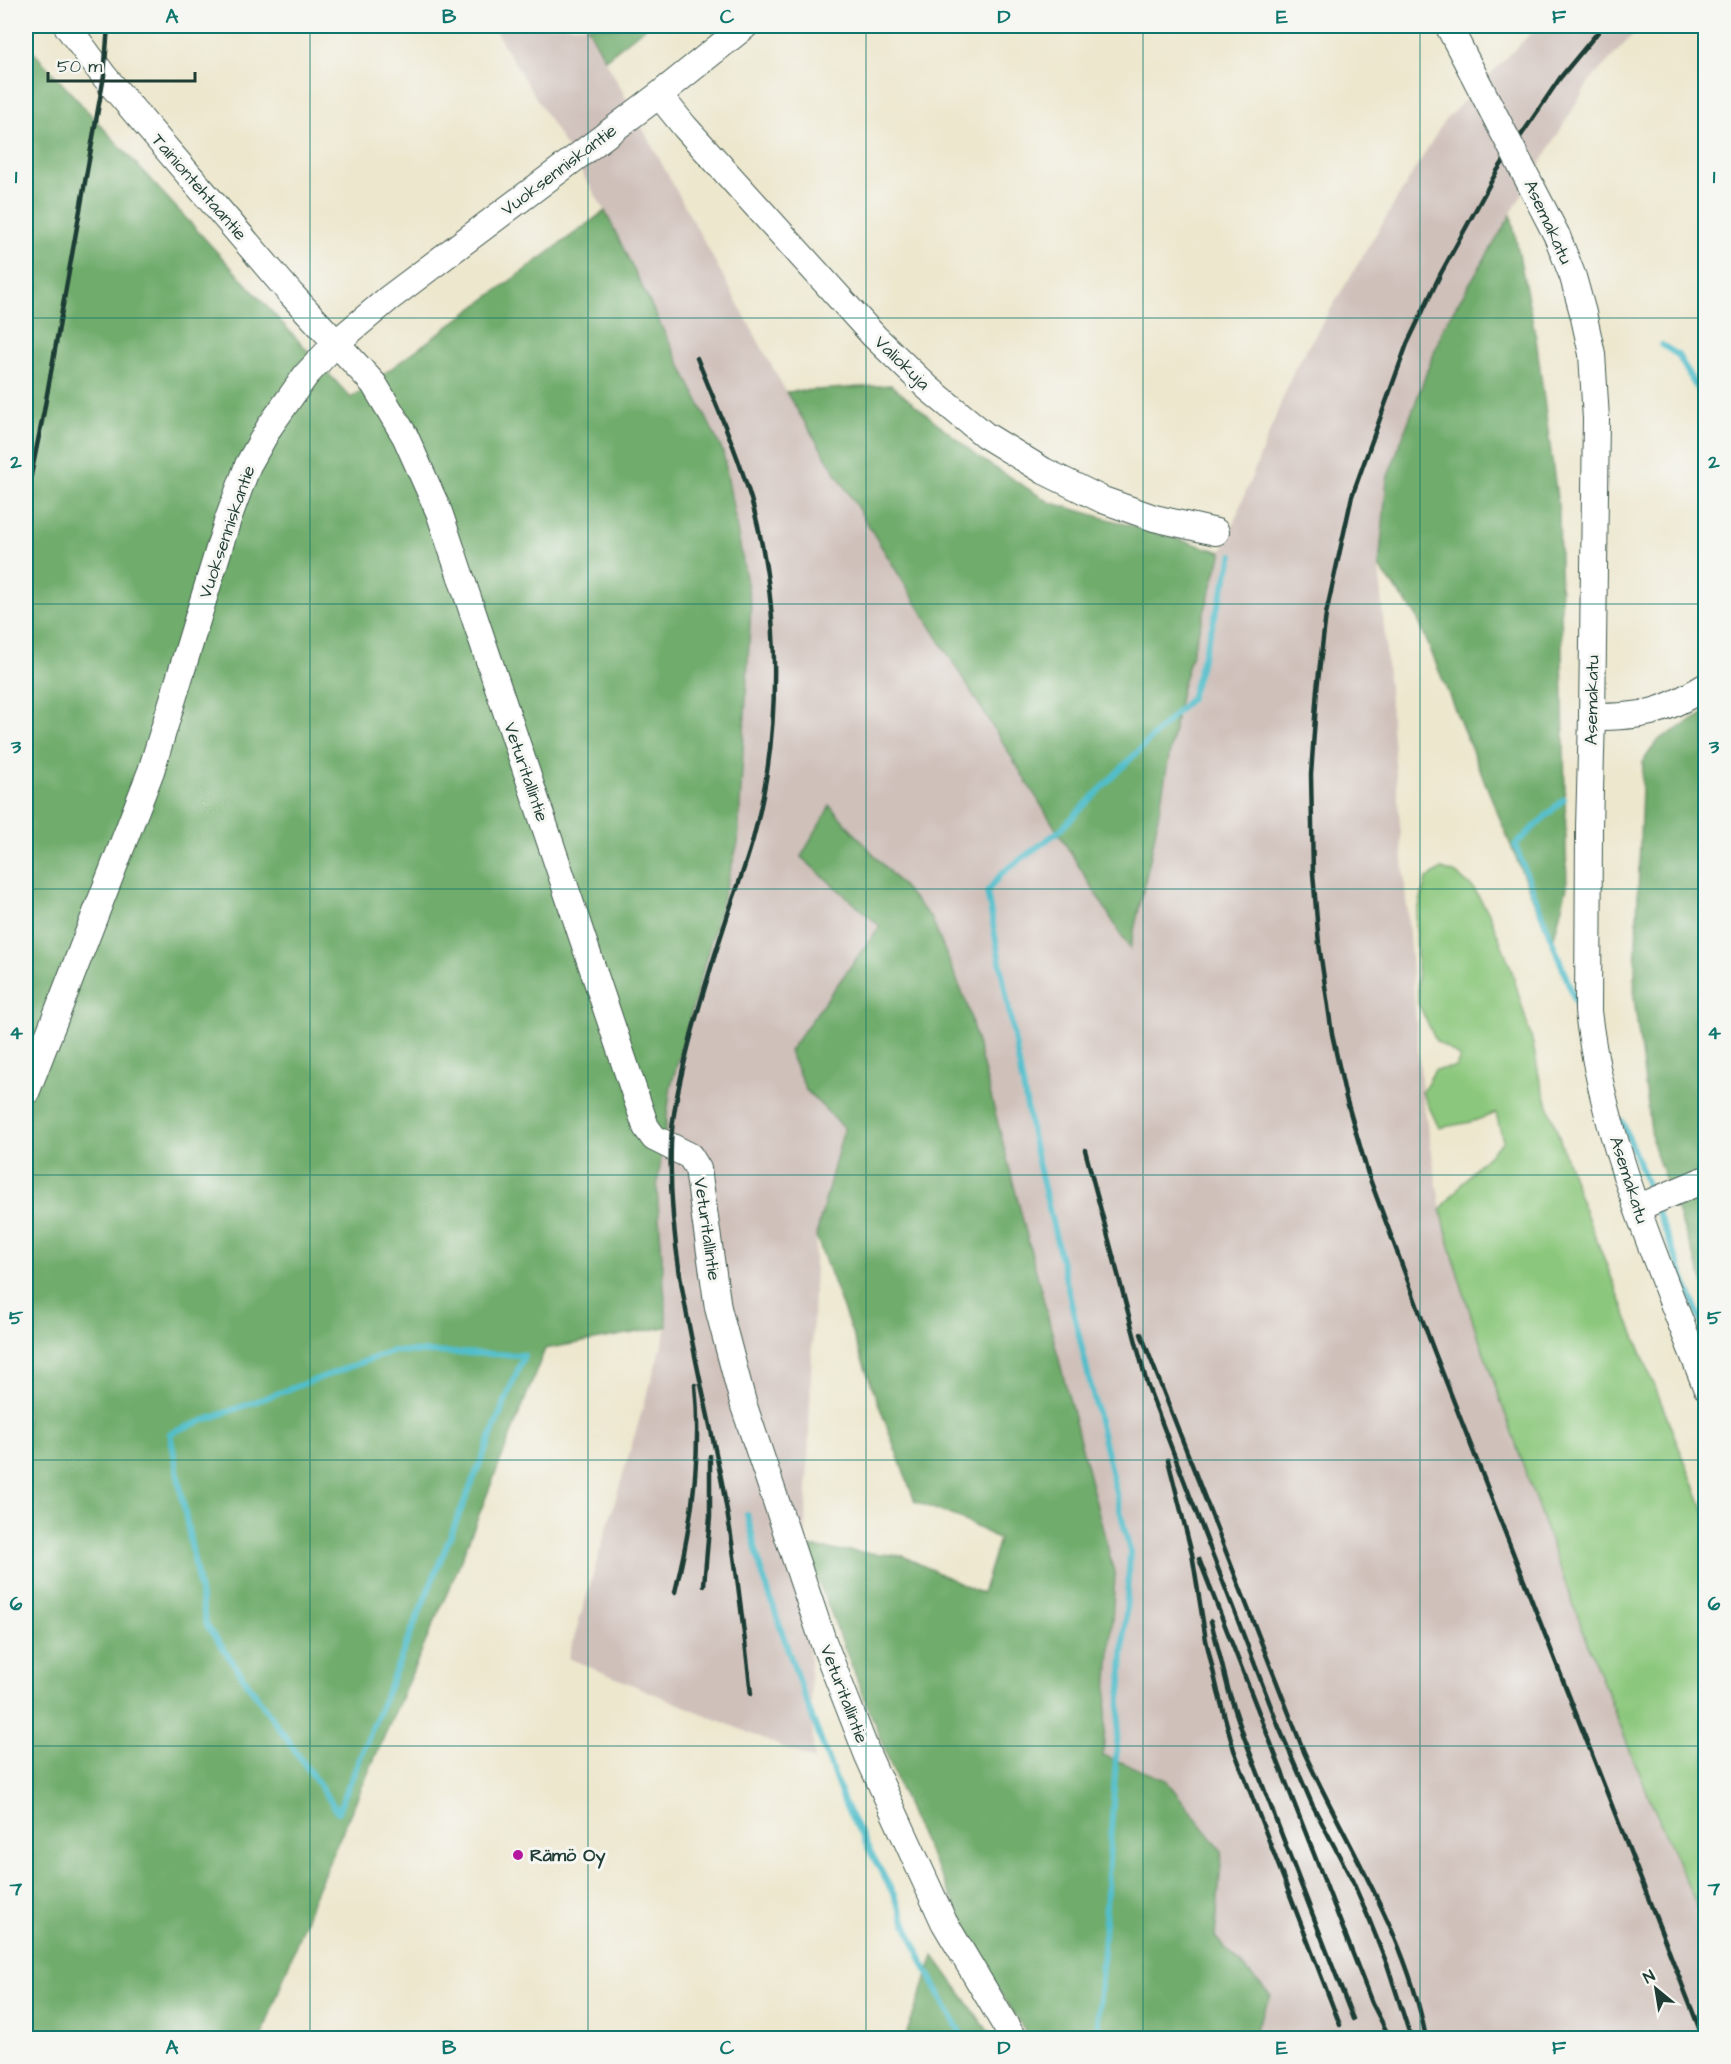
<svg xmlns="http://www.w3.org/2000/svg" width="1731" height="2064" viewBox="0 0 1731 2064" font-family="'Architects Daughter',sans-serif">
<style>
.industrial{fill:#cfc0ba}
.green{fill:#8bc77c;stroke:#558258;stroke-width:1.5}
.forest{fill:#70ac6c;stroke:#487450;stroke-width:1.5}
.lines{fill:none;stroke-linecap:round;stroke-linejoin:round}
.stream{stroke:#51becb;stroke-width:6}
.minor-casing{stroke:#3e564b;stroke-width:28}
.minor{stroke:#fff;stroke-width:26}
.rail{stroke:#1f3d34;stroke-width:4.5}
.minor-bridge-casing{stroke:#3e564b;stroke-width:28;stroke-linecap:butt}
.minor-bridge{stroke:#fff;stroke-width:26}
.grid{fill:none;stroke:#0f766e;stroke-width:1.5;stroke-opacity:0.55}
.poi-dot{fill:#b5179e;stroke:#f6f6f2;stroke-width:2}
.labels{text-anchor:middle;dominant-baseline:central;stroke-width:6;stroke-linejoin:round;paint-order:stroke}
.street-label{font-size:18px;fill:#1f3d34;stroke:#f6f6f2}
.poi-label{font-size:18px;font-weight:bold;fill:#1f3d34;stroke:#f6f6f2;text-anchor:start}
.neatline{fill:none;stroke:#0f766e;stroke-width:2}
.grid-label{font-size:20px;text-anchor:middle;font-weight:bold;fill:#0f766e}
</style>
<rect width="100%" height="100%" fill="#f6f6f2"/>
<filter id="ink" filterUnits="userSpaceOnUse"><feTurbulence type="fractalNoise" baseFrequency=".0167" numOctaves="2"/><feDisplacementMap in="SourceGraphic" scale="12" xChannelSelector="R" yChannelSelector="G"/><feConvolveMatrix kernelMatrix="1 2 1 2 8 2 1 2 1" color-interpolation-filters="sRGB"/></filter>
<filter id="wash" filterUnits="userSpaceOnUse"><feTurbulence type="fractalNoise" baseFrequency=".008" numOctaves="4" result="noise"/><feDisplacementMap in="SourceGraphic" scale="24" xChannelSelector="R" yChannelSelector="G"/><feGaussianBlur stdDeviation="1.35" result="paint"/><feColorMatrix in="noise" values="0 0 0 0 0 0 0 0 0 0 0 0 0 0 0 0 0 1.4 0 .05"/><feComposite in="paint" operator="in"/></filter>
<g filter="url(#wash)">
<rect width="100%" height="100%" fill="#ede7ce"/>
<!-- industrial -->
<path class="industrial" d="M 492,26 L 587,26 L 786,392 L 1130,948 L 1152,850 L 1181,691 L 1222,552 L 1294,370 L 1444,121 L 1538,26 L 1641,26 L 1589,82 L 1444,326 L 1379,567 L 1422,1092 L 1441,1209 L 1453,1260 L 1534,1496 L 1627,1741 L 1671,1850 L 1705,1923 L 1705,2038 L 1251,2038 L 1270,1996 L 1215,1938 L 1222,1850 L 1166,1780 L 1103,1755 L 1115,1576 L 931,918 L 802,857 L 880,926 L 789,1051 L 806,1090 L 844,1128 L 816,1236 L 805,1547 L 814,1760 L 568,1658 L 667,1327 L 657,1188 L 671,1086 L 723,452 L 605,211 Z"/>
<!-- green -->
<path class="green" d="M 1442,869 L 1456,874 L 1473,888 L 1489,913 L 1511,968 L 1533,1044 L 1540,1081 L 1578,1193 L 1705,1513 L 1705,1923 C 1635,1773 1576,1616 1521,1459 C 1493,1377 1460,1294 1441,1209 L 1475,1168 L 1503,1141 L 1496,1113 L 1471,1122 L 1439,1128 L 1422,1092 L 1435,1070 L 1456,1067 L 1460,1057 L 1436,1041 L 1418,1003 L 1416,919 L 1426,879 Z"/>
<!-- forest -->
<path class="forest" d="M 587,26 L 647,26 L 605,59 Z
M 26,44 L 351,398 L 605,211 L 723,452 L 751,606 L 738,843 L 671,1086 L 657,1188 L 667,1327 L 545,1349 L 455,1575 L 315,1894 L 261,2038 L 26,2038 Z
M 1511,215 L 1536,338 L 1559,513 L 1567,887 L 1552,945 L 1416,615 L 1379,567 L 1387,479 L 1444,326 Z
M 891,385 L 981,459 L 1049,502 L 1222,552 L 1181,691 L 1152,850 L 1130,949 L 786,392 Z
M 1705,713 L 1705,1286 L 1653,1146 L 1634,998 L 1643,761 L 1658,740 Z
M 830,806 L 931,918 L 967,1004 L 1115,1576 L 1103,1755 L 1166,1780 L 1222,1851 L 1215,1937 L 1271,1996 L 1251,2038 L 1030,2038 L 1000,1993 L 912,1819 L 805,1547 L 903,1556 L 982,1594 L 999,1539 L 957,1517 L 915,1502 L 816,1236 L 844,1128 L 806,1090 L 789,1051 L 880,926 L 801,857 Z
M 934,1956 L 993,2038 L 905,2038 Z"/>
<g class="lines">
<!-- stream -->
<path class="stream" d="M 1662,345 L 1678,355 L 1706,405
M 1564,799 L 1515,845 L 1578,1008
M 1622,1121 L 1651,1195
M 1656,1208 L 1706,1334
M 393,1351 L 524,1355 L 338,1812 L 206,1624 L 170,1433 Z
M 747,1514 L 761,1570 L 799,1682 L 846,1807 L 894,1895 L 924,1965 L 963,2038
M 1097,2038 L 1130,1552 L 1034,1145 L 987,892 L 1002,873 L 1059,831 L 1191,698 L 1233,555"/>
</g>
</g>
<g filter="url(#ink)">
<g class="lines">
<defs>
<path id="minor" d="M 67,26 L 104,76 L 291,294 L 374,384 L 405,436 L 439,512 L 646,1127 L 654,1138 L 690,1156 L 698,1169 L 718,1308 L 744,1406 L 823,1641 L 868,1756 L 944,1922 L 1013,2038
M 659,95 L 685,127 L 874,336 L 928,388 L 985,435 L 1044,471 L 1103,500 L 1154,518 L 1216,532
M 1557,236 L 1573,277 L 1583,313 L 1592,354 L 1596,419 L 1592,717 L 1589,827 L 1588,1011 C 1603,1142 1659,1265 1706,1387
M 1592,717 C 1644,717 1662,713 1706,686
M 26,1093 L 151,771 L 228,519 L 248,465 L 270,426 L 306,375 L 337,342 L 388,299 L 659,95 L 745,26
M 1637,1208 L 1706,1179"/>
</defs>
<!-- minor casing -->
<use href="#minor" class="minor-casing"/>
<!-- minor -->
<use href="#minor" class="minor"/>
<!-- rail -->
<path class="rail" d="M 1603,26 L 1560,78 L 1497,171 L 1441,273 L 1407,344 L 1352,496 L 1326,614 L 1317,689 L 1311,775 L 1313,873 L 1319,944 L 1332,1034 L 1346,1098 L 1368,1174 L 1434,1351 L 1703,2038
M 697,358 C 716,405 737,451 751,499 C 781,605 782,733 753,839 C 747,861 739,883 731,905 C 715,954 698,1005 686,1056 C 679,1084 672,1114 671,1144 C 667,1259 700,1371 722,1483 C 735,1552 743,1624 751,1694
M 26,500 L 44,411 L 104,76 L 108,26
M 1085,1150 L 1147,1384 L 1278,1725 L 1312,1804 L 1352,1880 L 1369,1919 L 1387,1964 L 1411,2038
M 1141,1334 L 1304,1752 C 1347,1846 1407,1935 1426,2038
M 1168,1460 L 1192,1554 L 1206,1640 L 1218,1692 L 1234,1750 L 1340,2025
M 1199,1559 L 1372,2003 L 1390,2038
M 704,1585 L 710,1517 L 710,1456
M 675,1592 C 692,1524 702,1455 695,1385
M 1211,1621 L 1229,1692 L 1244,1737 L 1353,2019"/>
<defs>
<path id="minor-bridge" d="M 1449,27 L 1557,236"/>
</defs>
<!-- minor-bridge casing -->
<use href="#minor-bridge" class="minor-bridge-casing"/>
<!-- minor-bridge -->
<use href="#minor-bridge" class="minor-bridge"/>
</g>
</g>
<!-- grid -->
<path class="grid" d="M 310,26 L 310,2038M 588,26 L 588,2038M 866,26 L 866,2038M 1143,26 L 1143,2038M 1420,26 L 1420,2038M 26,318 L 1706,318M 26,604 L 1706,604M 26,889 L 1706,889M 26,1175 L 1706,1175M 26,1460 L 1706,1460M 26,1746 L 1706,1746"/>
<!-- markers -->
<circle class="poi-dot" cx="518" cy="1855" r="6"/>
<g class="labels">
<!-- street labels -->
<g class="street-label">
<text transform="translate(559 170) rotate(-37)">Vuoksenniskantie</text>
<text transform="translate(199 187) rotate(49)">Tainiontehtaantie</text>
<text transform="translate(1548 222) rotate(65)">Asemakatu</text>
<text transform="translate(902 363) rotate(44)">Valiokuja</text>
<text transform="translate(227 532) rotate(-71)">Vuoksenniskantie</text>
<text transform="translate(1592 700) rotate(-89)">Asemakatu</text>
<text transform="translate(526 772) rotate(71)">Veturitallintie</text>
<text transform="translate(1629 1180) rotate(72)">Asemakatu</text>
<text transform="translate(707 1229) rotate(82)">Veturitallintie</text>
<text transform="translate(844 1694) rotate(69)">Veturitallintie</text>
</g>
<!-- poi labels -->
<g class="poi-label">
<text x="530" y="1855">Rämö Oy</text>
</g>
</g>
<!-- margin -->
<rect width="1731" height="2064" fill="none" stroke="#f6f6f2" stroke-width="66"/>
<!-- north arrow -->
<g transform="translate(1656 1989) rotate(330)" stroke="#f6f6f2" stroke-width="4.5" paint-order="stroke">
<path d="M0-4.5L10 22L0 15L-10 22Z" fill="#1f3d34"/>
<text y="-9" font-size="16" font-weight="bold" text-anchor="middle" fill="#1f3d34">N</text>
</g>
<!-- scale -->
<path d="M48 72v9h147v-9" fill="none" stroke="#1f3d34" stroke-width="3"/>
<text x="57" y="72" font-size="18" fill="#1f3d34" stroke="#f6f6f2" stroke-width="4.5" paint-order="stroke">50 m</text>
<rect x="33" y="33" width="1665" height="1998" class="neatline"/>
<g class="grid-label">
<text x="172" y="23">A</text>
<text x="449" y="23">B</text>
<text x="727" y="23">C</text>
<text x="1004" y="23">D</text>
<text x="1282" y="23">E</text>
<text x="1559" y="23">F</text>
<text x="16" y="183">1</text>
<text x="1714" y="183">1</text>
<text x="16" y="468">2</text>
<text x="1714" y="468">2</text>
<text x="16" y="753">3</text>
<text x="1714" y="753">3</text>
<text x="16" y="1039">4</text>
<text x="1714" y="1039">4</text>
<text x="16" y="1324">5</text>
<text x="1714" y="1324">5</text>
<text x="16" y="1610">6</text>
<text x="1714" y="1610">6</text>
<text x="16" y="1895">7</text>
<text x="1714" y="1895">7</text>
<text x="172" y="2054">A</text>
<text x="449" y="2054">B</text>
<text x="727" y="2054">C</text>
<text x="1004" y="2054">D</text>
<text x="1282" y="2054">E</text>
<text x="1559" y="2054">F</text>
</g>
</svg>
